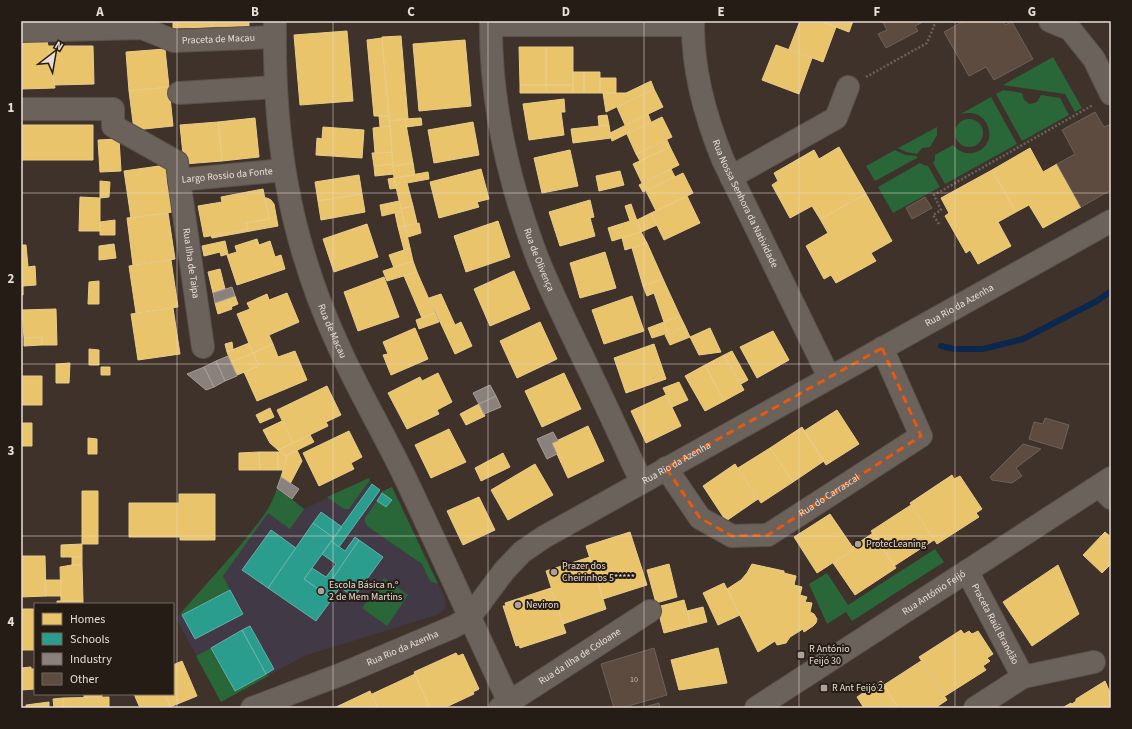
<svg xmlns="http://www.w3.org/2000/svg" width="1132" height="729" viewBox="0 0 1132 729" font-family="'Source Sans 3',sans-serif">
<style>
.education{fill:#423946}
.green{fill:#296638}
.homes{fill:#e9c46a;stroke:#e9cc8a}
.schools{fill:#2a9d8f;stroke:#64b0a4}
.industry{fill:#8a817c;stroke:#a79d96}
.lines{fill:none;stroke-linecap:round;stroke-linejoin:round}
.stream{stroke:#0c274e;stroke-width:6}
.building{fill:#5c4b3e;stroke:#6c615b}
.minor-casing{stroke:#5b514a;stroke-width:24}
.tertiary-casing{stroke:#5b514a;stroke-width:24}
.path{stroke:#69615b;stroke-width:2.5;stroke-dasharray:2 2;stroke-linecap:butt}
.minor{stroke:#6b625c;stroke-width:22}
.tertiary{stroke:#6b625c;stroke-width:22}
.marked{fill:none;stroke:#e8590c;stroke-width:3;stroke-dasharray:8 5;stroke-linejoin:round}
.grid{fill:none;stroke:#eaddd4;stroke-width:1;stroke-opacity:0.55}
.poi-dot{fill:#aea199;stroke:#251c15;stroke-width:1.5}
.labels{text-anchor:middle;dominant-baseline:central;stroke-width:4;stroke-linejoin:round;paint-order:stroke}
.number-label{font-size:8px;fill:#c6b8ae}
.street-label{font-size:10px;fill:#eaddd4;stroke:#251c15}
.poi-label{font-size:10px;fill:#eaddd4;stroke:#251c15;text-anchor:start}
.neatline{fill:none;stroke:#eaddd4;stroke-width:1.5}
.grid-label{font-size:13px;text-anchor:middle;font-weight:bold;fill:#eaddd4}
</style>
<rect width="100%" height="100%" fill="#3e322b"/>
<!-- education -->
<path class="education" d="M 369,478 L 372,484 L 381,492 L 392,487 L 445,598 L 446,604 L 444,610 L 437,615 L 304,656 L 221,702 L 176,618 L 241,545 L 274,501 L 277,488 L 304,509 Z"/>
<!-- green -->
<path class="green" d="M 1053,57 L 1082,108 L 1075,112 L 1065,94 L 1003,85 Z
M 1003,90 L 1022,93 L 1024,100 L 1030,104 L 1037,102 L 1041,95 L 1060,98 L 1069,115 L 1022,141 L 996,94 Z
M 991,97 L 1017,144 L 945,184 L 933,163 L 935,159 L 935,155 L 953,145 C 958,151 965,154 972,153 C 1002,148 990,103 959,115 Z
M955 133a14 14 0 1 1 28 0a14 14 0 1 1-28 0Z
M 937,127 L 937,135 L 930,147 L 922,148 L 917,154 L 906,152 L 898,148 Z
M 895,150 L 905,155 L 917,156 L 917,158 L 875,181 L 866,166 Z
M 920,163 L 924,165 L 928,166 L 940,187 L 893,213 L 878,187 Z
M 369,478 L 370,480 L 349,509 L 344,509 L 327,497 Z
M 392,487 L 438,584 L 430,581 L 422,564 L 367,526 L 365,521 L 365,518 L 377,501 L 386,507 L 391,500 L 381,492 Z
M 277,488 L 304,509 L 290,529 L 268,513 L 223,576 L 230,590 L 182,615 L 181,613 C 204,586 229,560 251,532 C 262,518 272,506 277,488 Z
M 935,549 L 944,562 L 852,621 L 846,612 L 827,624 L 809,584 L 827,573 L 848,605 Z
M 384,578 L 408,595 L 387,626 L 362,608 Z
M 211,648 L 235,691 L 266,674 L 268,676 L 221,702 L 196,656 Z"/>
<!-- homes -->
<path class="homes" d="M 173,21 L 211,21 L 212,27 L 173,28 Z
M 211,21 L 249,21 L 249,26 L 212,27 Z
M 800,21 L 820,21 L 836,27 L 823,62 L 789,49 Z
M 820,21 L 853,21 L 849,32 Z
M 347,31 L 353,101 L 300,105 L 294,35 Z
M 401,36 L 408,119 L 389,121 L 382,37 Z
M 382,38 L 389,116 L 374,116 L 367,40 Z
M 21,40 L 47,40 L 55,88 L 21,89 Z
M 465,40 L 471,106 L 419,111 L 413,44 Z
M 776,45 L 812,58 L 799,94 L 762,80 Z
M 48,46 L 93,46 L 94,84 L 54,85 Z
M 519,47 L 546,47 L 546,85 L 520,85 Z
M 546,47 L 573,47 L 573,85 L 546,85 Z
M 165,49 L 169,87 L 129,91 L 126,52 Z
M 573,72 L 584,72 L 584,93 L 573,93 Z
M 584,72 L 600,72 L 600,93 L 584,93 Z
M 600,78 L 616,78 L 616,93 L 600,93 Z
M 651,81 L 654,89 L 606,112 L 603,93 L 626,93 Z
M 520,85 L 546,85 L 547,93 L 520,93 Z
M 546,85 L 573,85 L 573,93 L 547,93 Z
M 169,87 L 173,126 L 134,130 L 129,91 Z
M 654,89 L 663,107 L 625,125 L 617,107 Z
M 564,99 L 565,112 L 561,112 L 564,135 L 529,140 L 523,104 Z
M 648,114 L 651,122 L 612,141 L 610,133 Z
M 607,115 L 609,125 L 599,126 L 598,116 Z
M 379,116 L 389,116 L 390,126 L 380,127 Z
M 662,117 L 672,137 L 636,154 L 627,134 Z
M 255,118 L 259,157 L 222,161 L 218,122 Z
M 421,118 L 422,125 L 406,127 L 405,119 Z
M 405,119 L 413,163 L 393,166 L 389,121 Z
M 218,122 L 222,161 L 184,164 L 180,125 Z
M 473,122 L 479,155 L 434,163 L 428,130 Z
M 21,125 L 93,125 L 93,160 L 21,160 Z
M 609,125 L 611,138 L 573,143 L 571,129 Z
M 390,126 L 392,152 L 375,153 L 373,128 Z
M 323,127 L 364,130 L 362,158 L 316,155 L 317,138 L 322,139 Z
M 119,139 L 121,171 L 100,172 L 98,140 Z
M 667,140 L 670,147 L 640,161 L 636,154 Z
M 670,147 L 679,165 L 642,183 L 633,164 Z
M 839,147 L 866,194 L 820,219 L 812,206 L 790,218 L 772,185 L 778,181 L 774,173 L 814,150 L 819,159 Z
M 1030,148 L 1043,172 L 1057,164 L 1081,207 L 1043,228 L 1029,205 L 1016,212 L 992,170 Z
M 570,150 L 578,186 L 542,193 L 534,158 Z
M 392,152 L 393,164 L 374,166 L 372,153 Z
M 413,163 L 415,175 L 394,178 L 393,166 Z
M 393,164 L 394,174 L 375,176 L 374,166 Z
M 166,165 L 172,212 L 131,218 L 124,171 Z
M 481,169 L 489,199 L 477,202 L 479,207 L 439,218 L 430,182 Z
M 671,169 L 675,177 L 643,192 L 639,185 Z
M 992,170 L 1016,212 L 998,222 L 1011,246 L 978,264 L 970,250 L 966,253 L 945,216 L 949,213 L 941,198 Z
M 620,171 L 624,185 L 599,191 L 596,176 Z
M 428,172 L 429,179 L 407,183 L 413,206 L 401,209 L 394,178 Z
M 683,173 L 693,193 L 656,211 L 646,191 Z
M 359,175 L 362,194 L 318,201 L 315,182 Z
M 394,178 L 397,188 L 390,189 L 388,179 Z
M 100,181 L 110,182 L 109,197 L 100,198 Z
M 263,189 L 269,219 L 246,223 L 248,229 L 204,237 L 198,206 L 222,202 L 221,197 Z
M 362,194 L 365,212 L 321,220 L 318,201 Z
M 866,194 L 892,241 L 871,253 L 876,261 L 836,283 L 831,275 L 824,279 L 806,246 L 828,233 L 820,219 Z
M 687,196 L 700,223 L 664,240 L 651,213 Z
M 80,197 L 100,198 L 100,231 L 79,231 Z
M 265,198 L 267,198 L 271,200 L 274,204 L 278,226 L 212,238 L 211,236 L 248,229 L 246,223 L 269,219 Z
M 590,200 L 594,217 L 590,218 L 595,236 L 560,246 L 549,212 Z
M 399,201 L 402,211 L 382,216 L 380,205 Z
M 631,204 L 641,232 L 612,241 L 608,228 L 630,221 L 625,206 Z
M 413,206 L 417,223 L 405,226 L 401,209 Z
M 402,211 L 405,226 L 398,227 L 395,213 Z
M 168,213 L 175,259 L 133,265 L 127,218 Z
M 651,213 L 657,225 L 641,232 L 637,220 Z
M 115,220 L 115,235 L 100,235 L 100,222 Z
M 498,221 L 510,257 L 466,272 L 454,236 Z
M 419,223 L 421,233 L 408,237 L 405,226 Z
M 367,224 L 378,257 L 334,272 L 323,239 Z
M 405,226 L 410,248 L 404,250 L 398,227 Z
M 641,232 L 647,243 L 625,250 L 622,238 Z
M 257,239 L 259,245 L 270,241 L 275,257 L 281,255 L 285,269 L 237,285 L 227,255 L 237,252 L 235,246 Z
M 225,241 L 228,254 L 221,256 L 220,252 L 204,256 L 202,246 Z
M 647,243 L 663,279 L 643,286 L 632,248 Z
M 114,244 L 116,258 L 99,260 L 99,246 Z
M 21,245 L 26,245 L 28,267 L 35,266 L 36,285 L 23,286 L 23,295 L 21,295 Z
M 410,248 L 413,261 L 394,268 L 389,255 Z
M 605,252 L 616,288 L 580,298 L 570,263 Z
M 171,260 L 178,307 L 136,313 L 129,266 Z
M 413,261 L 417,272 L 387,281 L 383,271 Z
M 220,269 L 225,289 L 213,293 L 208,272 Z
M 514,271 L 530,309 L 490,326 L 474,289 Z
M 417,272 L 435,313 L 422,318 L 404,276 Z
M 384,277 L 399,317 L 358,331 L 344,292 Z
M 663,279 L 680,316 L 664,322 L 654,293 L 647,296 L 643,286 Z
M 99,281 L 99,304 L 88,304 L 89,282 Z
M 287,293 L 299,322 L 269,335 L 273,344 L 253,353 L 237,314 L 250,309 L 247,303 L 267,294 L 269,300 Z
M 441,294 L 455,325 L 461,322 L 472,346 L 455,354 L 429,298 Z
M 235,296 L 238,304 L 231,307 L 228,298 Z
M 632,296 L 644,331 L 604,344 L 592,310 Z
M 228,298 L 232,309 L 218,314 L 215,303 Z
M 173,308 L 180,354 L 138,360 L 131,314 Z
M 56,309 L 57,345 L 42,345 L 42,337 L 24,338 L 22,310 Z
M 435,313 L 439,322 L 419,329 L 416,320 Z
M 680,316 L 685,326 L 668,333 L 664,322 Z
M 540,322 L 557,359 L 517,378 L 500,341 Z
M 664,322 L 668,333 L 652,338 L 648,328 Z
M 685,326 L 690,337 L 670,345 L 665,335 Z
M 415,328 L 428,359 L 391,375 L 383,355 L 388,354 L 383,342 Z
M 710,328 L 721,352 L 699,355 L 690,337 Z
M 773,331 L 789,360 L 757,378 L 740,347 Z
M 42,337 L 42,345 L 24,346 L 24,338 Z
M 232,342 L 233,350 L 227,352 L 225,344 Z
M 249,343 L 253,353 L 231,362 L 227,352 Z
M 273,344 L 278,357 L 295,351 L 307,380 L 257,401 L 244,372 L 259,366 L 253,353 Z
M 654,344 L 666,379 L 626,393 L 614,358 Z
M 89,349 L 99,350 L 99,365 L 89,365 Z
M 732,351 L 748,380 L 741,384 L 724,355 Z
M 253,353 L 259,366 L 237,375 L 231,362 Z
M 724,355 L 744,390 L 724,401 L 705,365 Z
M 70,363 L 69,383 L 56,383 L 56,364 Z
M 705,365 L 724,401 L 705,411 L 685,376 Z
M 101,367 L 110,367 L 110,375 L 101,375 Z
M 438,373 L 452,402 L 437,410 L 439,414 L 407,429 L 388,393 L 420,377 L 422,381 Z
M 564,373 L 581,409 L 542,427 L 525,391 Z
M 21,376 L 42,376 L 42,405 L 21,405 Z
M 679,382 L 688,400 L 672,407 L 663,388 Z
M 327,386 L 341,415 L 326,422 L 328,426 L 293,443 L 277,410 Z
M 666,395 L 681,426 L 646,443 L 631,411 Z
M 479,404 L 485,416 L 466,425 L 460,414 Z
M 270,408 L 274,417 L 260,423 L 256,415 Z
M 837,410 L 859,444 L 826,465 L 804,431 Z
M 282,421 L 293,443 L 278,450 L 270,443 L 263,430 Z
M 21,423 L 32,423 L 32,446 L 21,446 Z
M 588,426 L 604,461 L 568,478 L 552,443 Z
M 802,427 L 824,461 L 793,482 L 770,448 Z
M 449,429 L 466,462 L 431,478 L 415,445 Z
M 349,431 L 362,457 L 351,463 L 354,469 L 319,486 L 303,453 Z
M 310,435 L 314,442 L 285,456 L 278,450 Z
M 88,438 L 97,439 L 97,454 L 88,454 Z
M 770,448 L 793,482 L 761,503 L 738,468 Z
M 297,450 L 302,461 L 290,484 L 281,477 L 287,457 L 285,456 Z
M 259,452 L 260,470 L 239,470 L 239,453 Z
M 259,452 L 278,452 L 278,470 L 260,470 Z
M 278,452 L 281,452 L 287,457 L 283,470 L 278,470 Z
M 503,453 L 510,467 L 481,481 L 475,468 Z
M 535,464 L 553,495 L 508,520 L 491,490 Z
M 735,464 L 758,499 L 726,521 L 703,486 Z
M 952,475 L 954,479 L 960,476 L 982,509 L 976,513 L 979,517 L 937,544 L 910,503 Z
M 82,491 L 98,491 L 98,544 L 82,544 Z
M 179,494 L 215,494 L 215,540 L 180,540 L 180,537 L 129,537 L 129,503 L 179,503 Z
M 479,497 L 495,530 L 463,545 L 447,511 Z
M 911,505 L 934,540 L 894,566 L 871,531 Z
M 830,514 L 854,549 L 817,573 L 794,537 Z
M 630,532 L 647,585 L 603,599 L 586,546 Z
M 1105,532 L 1111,537 L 1111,564 L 1102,573 L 1083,555 Z
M 873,533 L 896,568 L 855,595 L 833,563 L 854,549 L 852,547 Z
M 82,544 L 82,557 L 61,557 L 61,545 Z
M 21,556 L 45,556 L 46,596 L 21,597 Z
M 72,557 L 82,557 L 82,565 L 72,565 Z
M 590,557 L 606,609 L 563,624 L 546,571 Z
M 669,564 L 677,597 L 656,603 L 647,570 Z
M 752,564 L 784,571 L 784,573 L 796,576 L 794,585 L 802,587 L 800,595 L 807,597 L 805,602 L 812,603 L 810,612 L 814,614 L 817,619 L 816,623 L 813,626 L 804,632 L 803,629 L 790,637 L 786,643 L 777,645 L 775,641 L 758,652 L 727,589 L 741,580 L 747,573 Z
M 72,565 L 82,565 L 83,601 L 61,601 L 60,567 Z
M 1058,565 L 1079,614 L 1032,646 L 1003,602 Z
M 45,580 L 61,580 L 61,596 L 45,596 Z
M 724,583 L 740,615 L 718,625 L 703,593 Z
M 551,588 L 566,633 L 520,648 L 519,645 L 516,646 L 503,606 L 506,606 L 505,603 Z
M 684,600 L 691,626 L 664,633 L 657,607 Z
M 57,601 L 83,601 L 83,604 L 57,604 Z
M 703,607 L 707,622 L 691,626 L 687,611 Z
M 21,609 L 35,609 L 35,650 L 21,650 Z
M 961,630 L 964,634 L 969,631 L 972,634 L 978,631 L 993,654 L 987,658 L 990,661 L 983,666 L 986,670 L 945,696 L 919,657 Z
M 718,648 L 727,683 L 679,690 L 671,660 Z
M 456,653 L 458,656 L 463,654 L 479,689 L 473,692 L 474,694 L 444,708 L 430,708 L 414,672 Z
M 182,661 L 197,696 L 170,707 L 165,694 L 173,694 L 173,665 Z
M 921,661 L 947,700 L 935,708 L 898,708 L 884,685 Z
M 31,667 L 31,669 L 35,669 L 35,689 L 21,690 L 21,668 Z
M 415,674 L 430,708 L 378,708 L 372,694 Z
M 881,681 L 884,685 L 898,708 L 864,708 L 857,697 Z
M 1105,681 L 1111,695 L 1111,708 L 1075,708 L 1072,704 L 1076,701 L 1076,699 Z
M 370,691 L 378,708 L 334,708 Z
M 84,694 L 102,694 L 102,697 L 84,697 Z
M 134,694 L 165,694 L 171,708 L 140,708 Z
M 109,697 L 109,708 L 64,708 L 63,698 Z
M 63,698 L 64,708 L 54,708 L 53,699 Z
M 49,702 L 49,708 L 26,708 L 26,705 Z
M 1071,703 L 1075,708 L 1062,708 Z"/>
<!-- schools -->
<path class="schools" d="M 372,484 L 380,490 L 339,547 L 331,541 Z
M 382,493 L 392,500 L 386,507 L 377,501 Z
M 321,512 L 342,527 L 334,538 L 313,523 Z
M 313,523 L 334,538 L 304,579 L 332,599 L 316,621 L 268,588 Z
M 271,530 L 296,548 L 268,588 L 242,570 Z
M 355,537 L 359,540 L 331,581 L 340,587 L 332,599 L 304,579 L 312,568 L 326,577 L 336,564 L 322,554 L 331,541 L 345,551 Z
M 359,540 L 383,557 L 354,597 L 331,581 Z
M 230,590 L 243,614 L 195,639 L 182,615 Z
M 250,626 L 274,669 L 266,674 L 242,630 Z
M 242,630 L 266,674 L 235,691 L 211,648 Z"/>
<!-- industry -->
<path class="industry" d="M 232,287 L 235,296 L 215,303 L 213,293 Z
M 228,356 L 237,376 L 225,381 L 216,361 Z
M 216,361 L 225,381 L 214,387 L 204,367 Z
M 204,367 L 214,387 L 206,390 L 187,374 Z
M 490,385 L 496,396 L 479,404 L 473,393 Z
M 496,396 L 501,407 L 484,414 L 479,404 Z
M 553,432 L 558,441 L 552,443 L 557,454 L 547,459 L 537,439 Z
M 281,477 L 299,489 L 292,499 L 277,488 Z"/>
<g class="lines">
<!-- stream -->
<path class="stream" d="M 941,346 L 954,349 L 983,349 L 1023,339 L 1097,301 L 1111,291"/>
</g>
<!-- building -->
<path class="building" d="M 882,21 L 925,21 L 915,26 L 918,31 L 886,48 L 878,34 L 887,30 Z
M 964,21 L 1003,21 L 1005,25 L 1012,22 L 1033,59 L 994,80 L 986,67 L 969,76 L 944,32 Z
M 1095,112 L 1104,127 L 1111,124 L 1111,190 L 1081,207 L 1057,164 L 1075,154 L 1062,130 Z
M 925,197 L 932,208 L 912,219 L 906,208 Z
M 1045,418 L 1069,425 L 1062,449 L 1029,439 L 1034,422 L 1043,424 Z
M 1023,444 L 1041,449 L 1016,468 L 1022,476 L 1012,483 L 992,480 L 990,477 Z
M 654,648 L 667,695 L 621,708 L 614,708 L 601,664 Z
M 659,703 L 660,708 L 641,708 Z"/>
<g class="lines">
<defs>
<g id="minor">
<path id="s1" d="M 275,21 C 273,137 289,239 338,345 C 359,393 387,438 409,486 C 443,557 475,630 509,702"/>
<path id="s2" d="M 491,21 C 490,101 509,183 537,257 C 549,287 563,316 577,345 C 599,390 620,436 641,481"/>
<path id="s3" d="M 693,21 C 692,69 705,116 723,160 L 829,377"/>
<path d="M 1050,21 L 1070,29 L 1094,59 L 1111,94"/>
<path d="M 491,25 L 693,25"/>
<path id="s4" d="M 21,31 L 142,28 L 174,41 L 275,37"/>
<path d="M 179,93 L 276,87"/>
<path id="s5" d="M 21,109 L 113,109 L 113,126 L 177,162 L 179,180 L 284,170"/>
<path d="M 731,177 L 836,118 L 848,87"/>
<path id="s6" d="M 179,180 L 203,347"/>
<path id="s7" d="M 666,468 L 700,518 L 732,536 L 768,535 L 921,436 L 882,348"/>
<path d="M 1099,486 L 1111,498"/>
<path id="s8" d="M 967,571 L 1023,677 L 975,708"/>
<path d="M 1023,677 L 1094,662"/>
<path id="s9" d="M 252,708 L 342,674 L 453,627 L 469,618 L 504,571 L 522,552 L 544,537 L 1111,221"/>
<path id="s10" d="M 500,708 L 650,611"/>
</g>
<g id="tertiary">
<path id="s11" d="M 756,708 L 1111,478"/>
</g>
</defs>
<!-- minor casing -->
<use href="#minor" class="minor-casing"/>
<!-- tertiary casing -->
<use href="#tertiary" class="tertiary-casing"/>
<!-- path -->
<path class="path" d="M 866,77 L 927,43 L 936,21
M 939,224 L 933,215 L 941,210 L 934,195 L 1093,105"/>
<!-- minor -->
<use href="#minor" class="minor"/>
<!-- tertiary -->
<use href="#tertiary" class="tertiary"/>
</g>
<!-- marked area -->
<path class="marked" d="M 882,348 L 921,436 L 768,535 L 732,536 L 700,518 L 666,468 Z"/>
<!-- grid -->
<path class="grid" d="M 177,21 L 177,708M 333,21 L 333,708M 488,21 L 488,708M 644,21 L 644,708M 799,21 L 799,708M 955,21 L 955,708M 21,193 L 1111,193M 21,364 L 1111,364M 21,536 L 1111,536"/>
<!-- markers -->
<g class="poi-dot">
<circle cx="858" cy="544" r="4"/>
<circle cx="554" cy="572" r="4"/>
<circle cx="321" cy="591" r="4"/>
<circle cx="518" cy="605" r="4"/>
<rect x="797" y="651" width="8" height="8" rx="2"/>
<rect x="820" y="684" width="8" height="8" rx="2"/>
</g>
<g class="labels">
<!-- number labels -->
<g class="number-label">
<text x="634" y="679">10</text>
</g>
<!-- street labels -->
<g class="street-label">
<text stroke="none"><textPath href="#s4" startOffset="200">Praceta de Macau</textPath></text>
<text stroke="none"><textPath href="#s5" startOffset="249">Largo Rossio da Fonte</textPath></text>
<text stroke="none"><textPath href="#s3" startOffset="192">Rua Nossa Senhora da Natividade</textPath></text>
<text stroke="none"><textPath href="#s2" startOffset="245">Rua de Olivença</textPath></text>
<text stroke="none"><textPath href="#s6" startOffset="84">Rua Ilha de Taipa</textPath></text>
<text stroke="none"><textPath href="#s9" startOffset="822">Rua Rio da Azenha</textPath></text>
<text stroke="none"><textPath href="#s1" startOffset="318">Rua de Macau</textPath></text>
<text stroke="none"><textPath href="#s9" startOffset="498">Rua Rio da Azenha</textPath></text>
<text stroke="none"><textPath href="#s7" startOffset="206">Rua do Carrascal</textPath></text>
<text stroke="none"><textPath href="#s11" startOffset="212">Rua António Feijó</textPath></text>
<text stroke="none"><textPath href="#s8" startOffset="60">Praceta Raúl Brandão</textPath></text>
<text stroke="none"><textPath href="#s9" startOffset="162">Rua Rio da Azenha</textPath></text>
<text stroke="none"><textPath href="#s10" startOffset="95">Rua da Ilha de Coloane</textPath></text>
</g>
<!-- poi labels -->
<g class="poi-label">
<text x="866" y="544">ProtecLeaning</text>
<text x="562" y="566">Prazer dos<tspan x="562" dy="12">Cheirinhos 5*****</tspan></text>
<text x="329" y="585">Escola Básica n.º<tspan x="329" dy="12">2 de Mem Martins</tspan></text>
<text x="526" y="605">Neviron</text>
<text x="809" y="649">R António<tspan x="809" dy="12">Feijó 30</tspan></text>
<text x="832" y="688">R Ant Feijó 2</text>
</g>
</g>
<!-- border -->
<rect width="1132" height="729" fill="none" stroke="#251c15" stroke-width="44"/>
<!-- legend -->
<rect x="34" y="603" width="140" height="92" fill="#251c15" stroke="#746961"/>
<rect x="42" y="613" width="20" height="12" fill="#e9c46a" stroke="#746961"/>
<text x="70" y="623" font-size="12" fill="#eaddd4">Homes</text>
<rect x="42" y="633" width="20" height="12" fill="#2a9d8f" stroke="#746961"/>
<text x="70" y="643" font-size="12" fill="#eaddd4">Schools</text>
<rect x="42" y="653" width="20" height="12" fill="#8a817c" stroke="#746961"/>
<text x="70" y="663" font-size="12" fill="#eaddd4">Industry</text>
<rect x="42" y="673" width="20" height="12" fill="#5c4b3e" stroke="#746961"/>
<text x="70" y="683" font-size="12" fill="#eaddd4">Other</text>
<!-- north arrow -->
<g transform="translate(54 54) rotate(31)" stroke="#251c15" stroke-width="3" paint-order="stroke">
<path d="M0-3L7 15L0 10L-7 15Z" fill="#eaddd4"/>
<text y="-6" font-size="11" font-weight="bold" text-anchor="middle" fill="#eaddd4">N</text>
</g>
<rect x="22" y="22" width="1088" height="685" class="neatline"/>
<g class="grid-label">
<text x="100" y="16">A</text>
<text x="255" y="16">B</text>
<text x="411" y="16">C</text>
<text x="566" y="16">D</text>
<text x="721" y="16">E</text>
<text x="877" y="16">F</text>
<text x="1032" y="16">G</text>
<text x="11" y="112">1</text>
<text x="11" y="283">2</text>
<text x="11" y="455">3</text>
<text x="11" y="626">4</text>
</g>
</svg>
